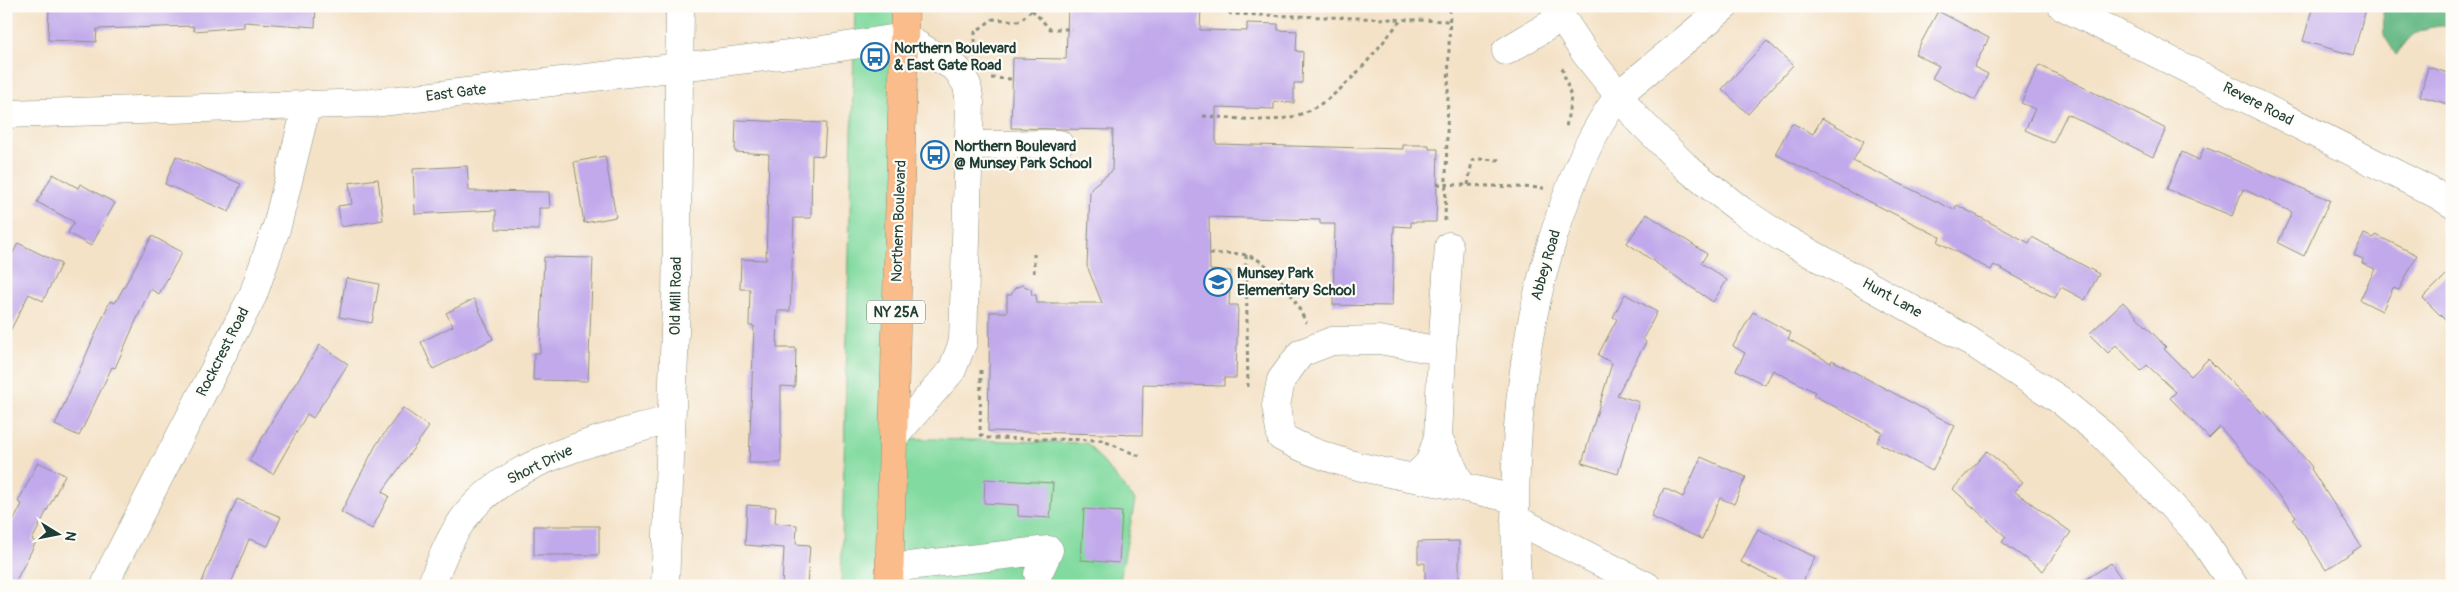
<svg xmlns="http://www.w3.org/2000/svg" width="2458" height="592" viewBox="0 0 2458 592" font-family="Pangolin,sans-serif">
<style>
.green{fill:#81da9f;stroke:#508c6a}
.forest{fill:#68ba86;stroke:#447c5d}
.building{fill:#c1a9eb}
.lines{fill:none;stroke-linecap:round;stroke-linejoin:round}
.minor-casing{stroke:#8a907e;stroke-width:29}
.major-casing{stroke:#8a907e;stroke-width:29}
.path{stroke:#8a907e;stroke-width:3;stroke-dasharray:4 4;stroke-linecap:butt}
.minor{stroke:#fff;stroke-width:28}
.major{stroke:#f9bc8a;stroke-width:28}
.labels{text-anchor:middle;dominant-baseline:central;stroke-width:4.5;stroke-linejoin:round;paint-order:stroke}
.shield{fill:#fdfcf7;stroke:#62766e;stroke-width:1}
.shield-label{font-size:14px;font-weight:bold;fill:#1f3d34}
.poi-label{font-size:15px;font-weight:bold;fill:#1f3d34;stroke:#fdfcf7;text-anchor:start}
.street-label{font-size:15px;fill:#1f3d34;stroke:#fdfcf7}
</style>
<rect width="100%" height="100%" fill="#fdfcf7"/>
<filter id="ink" filterUnits="userSpaceOnUse"><feTurbulence type="fractalNoise" baseFrequency=".02" numOctaves="2"/><feDisplacementMap in="SourceGraphic" scale="10" xChannelSelector="R" yChannelSelector="G"/><feConvolveMatrix kernelMatrix="1 2 1 2 8 2 1 2 1" color-interpolation-filters="sRGB"/></filter>
<filter id="wash" filterUnits="userSpaceOnUse"><feTurbulence type="fractalNoise" baseFrequency=".0096" numOctaves="4" result="noise"/><feDisplacementMap in="SourceGraphic" scale="20" xChannelSelector="R" yChannelSelector="G"/><feGaussianBlur stdDeviation="1.12" result="paint"/><feColorMatrix in="noise" values="0 0 0 0 0 0 0 0 0 0 0 0 0 0 0 0 0 1.4 0 .05"/><feComposite in="paint" operator="in"/></filter>
<g filter="url(#wash)">
<rect width="100%" height="100%" fill="#f4e2c7"/>
<!-- green -->
<path class="green" d="M 855,6 L 905,6 L 893,438 L 1087,443 L 1135,500 L 1119,586 L 841,586 Z"/>
<!-- forest -->
<path class="forest" d="M 2380,6 L 2452,6 L 2452,25 C 2419,28 2416,28 2396,55 L 2384,35 L 2383,9 Z"/>
<g id="blocks">
<!-- building -->
<path class="building" d="M 49,6 L 316,6 L 315,27 L 244,22 L 244,27 L 194,31 L 193,26 L 97,29 L 96,42 L 48,40 Z
M 1068,6 L 1201,6 L 1200,30 L 1247,31 L 1247,23 L 1278,24 L 1278,30 L 1297,31 L 1296,51 L 1303,52 L 1302,83 L 1294,83 L 1294,103 L 1274,102 L 1274,109 L 1216,107 L 1216,144 L 1403,149 L 1403,145 L 1429,145 L 1429,149 L 1438,149 L 1436,222 L 1411,222 L 1411,227 L 1394,226 L 1392,306 L 1333,305 L 1335,224 L 1320,224 L 1320,220 L 1209,217 L 1210,270 L 1231,271 L 1229,305 L 1238,305 L 1236,378 L 1224,378 L 1224,386 L 1143,384 L 1142,435 L 988,431 L 990,312 L 1007,312 L 1007,295 L 1011,295 L 1015,288 L 1022,285 L 1031,289 L 1032,295 L 1036,295 L 1037,303 L 1102,303 L 1087,266 L 1090,192 L 1093,186 L 1112,171 L 1113,130 L 1011,128 L 1013,58 L 1066,59 Z
M 2313,6 L 2356,6 L 2366,9 L 2353,55 L 2303,41 Z
M 1938,11 L 1989,38 L 1974,67 L 1988,74 L 1975,100 L 1932,78 L 1939,66 L 1915,54 Z
M 1767,41 L 1793,65 L 1748,114 L 1722,89 Z
M 2039,65 L 2166,129 L 2153,157 L 2067,114 L 2053,143 L 2025,130 L 2035,109 L 2021,103 Z
M 2428,67 L 2452,74 L 2452,105 L 2420,96 Z
M 1822,118 L 1864,141 L 1853,161 L 1954,210 L 1957,205 L 2029,243 L 2032,237 L 2099,274 L 2085,300 L 2061,287 L 2055,298 L 1994,265 L 1991,270 L 1938,242 L 1940,237 L 1775,154 L 1792,123 L 1813,134 Z
M 736,120 L 826,123 L 824,156 L 812,155 L 811,218 L 794,218 L 790,311 L 778,311 L 777,348 L 796,348 L 795,387 L 781,386 L 781,463 L 749,463 L 754,326 L 749,326 L 750,289 L 740,289 L 741,259 L 766,260 L 769,154 L 735,152 Z
M 2204,147 L 2330,200 L 2304,256 L 2278,243 L 2292,212 L 2243,189 L 2232,216 L 2167,189 L 2182,152 L 2199,160 Z
M 176,156 L 241,184 L 229,212 L 165,184 Z
M 605,156 L 616,217 L 584,223 L 574,162 Z
M 467,166 L 469,191 L 549,192 L 550,208 L 539,208 L 539,230 L 496,229 L 496,210 L 415,214 L 413,169 Z
M 53,174 L 78,188 L 80,184 L 115,203 L 91,246 L 68,233 L 74,222 L 37,202 Z
M 378,179 L 383,220 L 341,227 L 338,206 L 352,204 L 349,183 Z
M 1647,214 L 1707,254 L 1701,263 L 1727,280 L 1713,302 L 1627,243 Z
M 2364,234 L 2374,238 L 2376,235 L 2417,255 L 2399,290 L 2393,288 L 2382,311 L 2360,300 L 2375,269 L 2362,263 L 2363,259 L 2354,255 Z
M 152,236 L 182,252 L 159,294 L 150,289 L 115,368 L 112,367 L 79,436 L 55,425 L 110,301 L 115,303 Z
M 18,243 L 61,264 L 43,301 L 29,294 L 6,339 L 6,266 Z
M 544,257 L 593,258 L 588,381 L 533,380 L 534,353 L 540,353 Z
M 2452,269 L 2452,327 L 2423,298 Z
M 346,278 L 379,284 L 372,323 L 339,317 Z
M 1625,294 L 1657,312 L 1643,339 L 1646,342 L 1617,395 L 1639,402 L 1618,474 L 1582,463 L 1612,363 L 1598,355 L 1617,319 L 1613,317 Z
M 474,299 L 493,339 L 433,369 L 421,342 L 453,326 L 446,313 Z
M 2123,302 L 2166,347 L 2164,349 L 2191,376 L 2208,359 L 2262,413 L 2264,411 L 2312,467 L 2311,469 L 2361,546 L 2326,570 L 2293,519 L 2296,516 L 2220,427 L 2209,438 L 2170,398 L 2176,392 L 2147,365 L 2141,371 L 2116,345 L 2108,353 L 2089,334 Z
M 1753,312 L 1791,333 L 1788,339 L 1831,363 L 1832,360 L 1955,426 L 1932,471 L 1877,442 L 1882,432 L 1813,395 L 1815,392 L 1773,370 L 1765,385 L 1736,370 L 1745,353 L 1733,346 Z
M 320,345 L 348,364 L 313,418 L 307,414 L 273,474 L 249,461 L 273,419 Z
M 403,408 L 429,427 L 382,492 L 389,496 L 372,529 L 341,512 L 376,445 Z
M 1987,451 L 2023,482 L 2014,491 L 2071,532 L 2043,571 L 2002,542 L 2006,537 L 1953,489 Z
M 1701,457 L 1746,477 L 1734,504 L 1720,498 L 1702,539 L 1651,517 L 1664,488 L 1683,497 Z
M 38,462 L 65,475 L 32,540 L 36,542 L 13,586 L 6,586 L 6,536 L 22,504 L 18,502 Z
M 985,479 L 1053,483 L 1050,518 L 1018,516 L 1018,505 L 984,503 Z
M 237,499 L 281,517 L 268,546 L 249,539 L 230,586 L 200,586 Z
M 747,505 L 776,507 L 775,523 L 797,525 L 796,544 L 810,545 L 807,586 L 782,586 L 784,548 L 745,545 Z
M 1084,509 L 1122,512 L 1119,563 L 1081,560 Z
M 534,526 L 599,526 L 599,555 L 534,555 Z
M 1758,529 L 1815,557 L 1801,586 L 1787,586 L 1741,562 Z
M 1459,541 L 1459,586 L 1425,586 L 1425,563 L 1418,563 L 1418,542 Z
M 2111,563 L 2126,586 L 2076,586 Z"/>
</g>
</g>
<g filter="url(#ink)">
<use href="#blocks" fill-opacity="0" stroke="#8a907e" stroke-width="1"/>
<g class="lines">
<defs>
<path id="minor" d="M 1554,6 L 1585,53 L 1636,117 L 1688,169 L 1742,211 L 1781,237 L 1968,340 L 2060,400 L 2104,436 L 2198,533 L 2234,586
M 2062,6 L 2436,194 L 2452,204
M 1506,51 L 1561,18
M 6,114 L 373,103 L 815,51 L 904,37 L 957,69 L 967,85 L 970,103 L 963,342 L 952,370 L 893,438
M 969,145 L 1059,144
M 1442,351 L 1449,246
M 1414,478 L 1462,487 L 1438,437 L 1442,351 L 1379,340 L 1332,341 L 1301,353 L 1281,380 L 1276,406 L 1281,437 C 1323,460 1367,469 1414,478 L 1430,462 L 1438,437
M 1462,487 L 1515,499
M 1515,519 L 1647,586
M 890,568 L 1049,550 L 1038,574
M 105,586 L 113,566 L 253,295 L 277,226 L 307,104
M 431,586 C 439,566 446,545 458,527 C 499,460 602,440 671,419
M 665,586 L 676,305 L 680,6
M 1517,586 C 1511,455 1518,341 1560,216 C 1574,175 1591,132 1618,97 C 1627,86 1641,77 1652,67 C 1677,47 1701,27 1725,6"/>
<path id="major" d="M 889,586 L 905,6"/>
</defs>
<!-- minor casing -->
<use href="#minor" class="minor-casing"/>
<!-- major casing -->
<use href="#major" class="major-casing"/>
<!-- path -->
<path class="path" d="M 1223,6 L 1231,14 L 1450,21
M 1032,10 L 1050,29 L 1073,29
M 975,51 L 975,32 L 993,19 L 1020,21 L 1036,6
M 1562,68 L 1571,97 L 1566,128
M 991,78 L 1012,79
M 1203,116 C 1228,117 1263,123 1287,118 C 1336,108 1371,56 1401,20
M 1437,184 L 1544,188
M 1468,185 L 1472,161 L 1476,159 L 1503,160
M 1445,221 L 1450,6
M 1210,254 C 1222,254 1237,252 1249,256 C 1275,264 1296,300 1306,323
M 1246,255 L 1248,390
M 1034,273 L 1034,254
M 981,370 L 980,434 L 985,438 L 1101,440 L 1142,457"/>
<!-- minor -->
<use href="#minor" class="minor"/>
<!-- major -->
<use href="#major" class="major"/>
</g>
</g>
<!-- icons -->
<defs>
<symbol id="bus-ring" viewBox="-11 -11 22 22"><circle r="9.5" fill="#fdfcf7" stroke="#1f6fb2" stroke-width="1.5"/><path d="M-5-6H5V4H4V6H2V4H-2V6H-4V4H-5ZM-3.5-4V0h7V-4ZM-3.5 1.2v1.5H-2V1.2ZM2 1.2v1.5H3.5V1.2Z" fill="#1f6fb2"/></symbol>
<symbol id="school-ring" viewBox="-11 -11 22 22"><circle r="9.5" fill="#fdfcf7" stroke="#1f6fb2" stroke-width="1.5"/><path d="M0-5L7-2L0 1L-7-2ZM-4 1L0 2.5L4 1V4Q0 6-4 4Z" fill="#1f6fb2"/></symbol>
</defs>
<g fill-rule="evenodd">
<use href="#bus-ring" x="859" y="41" width="32" height="32"/>
<use href="#bus-ring" x="919" y="139" width="32" height="32"/>
<use href="#school-ring" x="1202" y="266" width="32" height="32"/>
</g>
<g class="labels">
<!-- shield labels -->
<rect class="shield" x="867" y="300.5" width="58" height="23" rx="4"/>
<g class="shield-label">
<text x="896" y="312">NY 25A</text>
</g>
<!-- poi labels -->
<g class="poi-label">
<text x="894" y="48">Northern Boulevard<tspan x="894" dy="17">&amp; East Gate Road</tspan></text>
<text x="954" y="146">Northern Boulevard<tspan x="954" dy="17">@ Munsey Park School</tspan></text>
<text x="1237" y="273">Munsey Park<tspan x="1237" dy="17">Elementary School</tspan></text>
</g>
<!-- street labels -->
<g class="street-label">
<text transform="translate(456 93) rotate(-7)">East Gate</text>
<text transform="translate(2258 104) rotate(27)">Revere Road</text>
<text transform="translate(899 221) rotate(-88)">Northern Boulevard</text>
<text transform="translate(1546 265) rotate(-74)">Abbey Road</text>
<text transform="translate(676 296) rotate(-89)">Old Mill Road</text>
<text transform="translate(1892 298) rotate(29)">Hunt Lane</text>
<text transform="translate(223 352) rotate(-63)">Rockcrest Road</text>
<text transform="translate(540 465) rotate(-26)">Short Drive</text>
</g>
</g>
<!-- margin -->
<rect width="2458" height="592" fill="none" stroke="#fdfcf7" stroke-width="25"/>
<!-- north arrow -->
<g transform="translate(58 534) rotate(100)" stroke="#fdfcf7" stroke-width="4" paint-order="stroke">
<path d="M0-4L9 19L0 12L-9 19Z" fill="#1f3d34"/>
<text y="-8" font-size="14" font-weight="bold" text-anchor="middle" fill="#1f3d34">N</text>
</g>
</svg>
